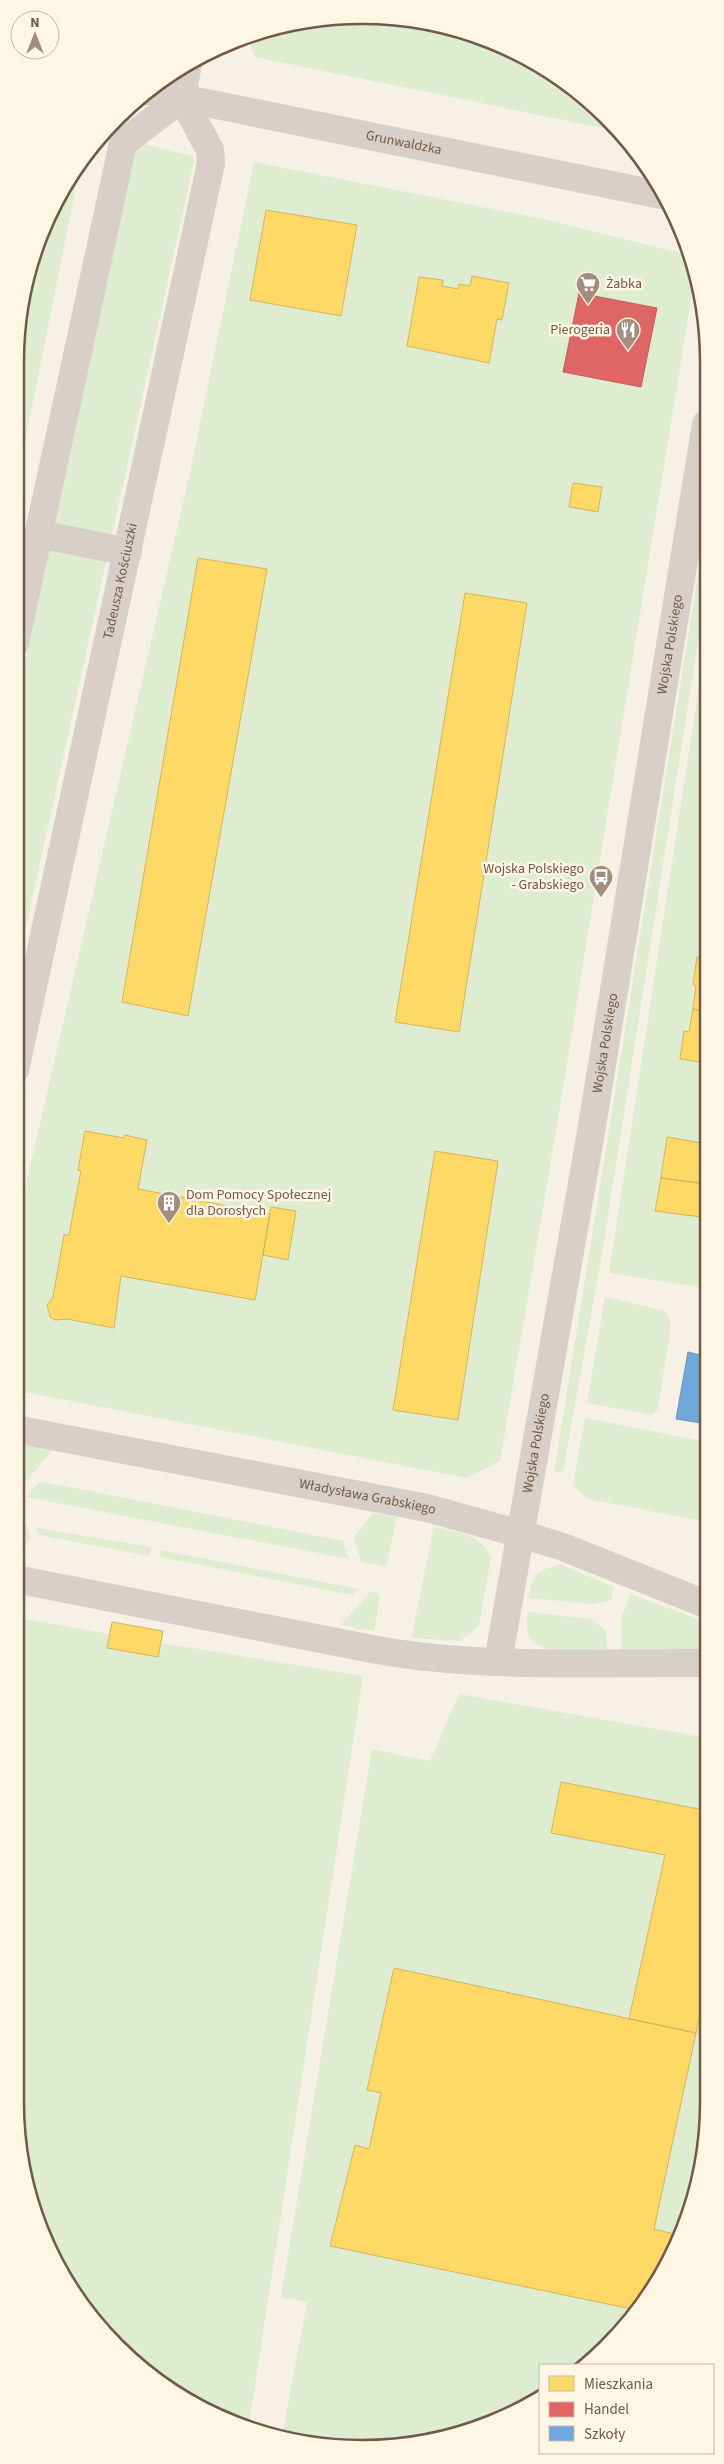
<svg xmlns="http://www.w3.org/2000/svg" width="724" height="2464" viewBox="0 0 724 2464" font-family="'Source Sans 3',sans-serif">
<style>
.green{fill:#deedcf}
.homes{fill:#ffd966;stroke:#d5b35c}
.shops{fill:#e06666;stroke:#bf625c}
.schools{fill:#6fa8dc;stroke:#7091af}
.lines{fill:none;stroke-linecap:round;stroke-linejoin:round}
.street{stroke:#d7cfc8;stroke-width:28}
.secondary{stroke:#d7cfc8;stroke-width:28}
.labels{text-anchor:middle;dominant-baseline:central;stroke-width:5;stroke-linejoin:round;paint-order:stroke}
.street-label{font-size:14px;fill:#735a46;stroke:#fff7e4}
.poi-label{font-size:14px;fill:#735a46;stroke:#fff7e4;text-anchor:start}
.rim{fill:none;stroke:#735a46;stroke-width:2.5}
</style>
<rect width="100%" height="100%" fill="#f6f0e5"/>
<!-- green -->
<path class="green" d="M 362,15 L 430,22 L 535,61 L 622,132 L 255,57 L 248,38 L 248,36 L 295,22 Z
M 137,142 L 195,157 L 15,977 L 15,710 Z
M 81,161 L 15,492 C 15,404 8,312 41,229 C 50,209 63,189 74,169 Z
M 254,162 L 543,219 L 689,255 L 695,275 L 554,1143 L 500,1461 L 467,1478 L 15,1390 L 15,1232 L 189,477 Z
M 706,525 L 707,584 L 601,1260 L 563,1471 L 554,1473 Z
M 707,635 L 708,1261 L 705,1261 L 699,1287 L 609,1273 Z
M 605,1297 L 663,1310 L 668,1315 L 671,1325 L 658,1409 L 652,1415 L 587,1403 Z
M 585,1418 L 708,1442 L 708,1522 L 588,1499 L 573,1485 Z
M 17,1444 L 53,1450 L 15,1494 L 15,1451 Z
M 44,1482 L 343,1541 L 349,1559 L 26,1497 L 39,1483 Z
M 373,1513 L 397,1517 L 386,1567 L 361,1562 L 354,1537 Z
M 15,1523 L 27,1525 L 31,1538 L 15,1559 Z
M 434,1527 C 456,1532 481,1534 491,1557 L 479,1626 L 460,1641 L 411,1638 Z
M 37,1528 L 151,1547 L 150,1556 L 39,1535 Z
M 161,1550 L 358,1589 L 353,1595 L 160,1557 Z
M 562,1565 L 614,1587 L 611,1600 L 593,1604 L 529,1598 C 532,1574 538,1569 562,1565 Z
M 371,1591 L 378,1593 L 380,1598 L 374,1631 L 341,1625 Z
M 631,1594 L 708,1623 L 708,1649 L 621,1649 L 621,1618 Z
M 528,1612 L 592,1619 L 606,1631 L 607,1649 C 585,1649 530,1660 527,1628 C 526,1623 527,1617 528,1612 Z
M 15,1617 L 109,1634 L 163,1631 L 161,1643 L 363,1676 L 249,2425 L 208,2413 L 151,2377 L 101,2331 L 41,2235 L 22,2169 L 15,2102 Z
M 459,1694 L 708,1738 L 709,2102 L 702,2170 L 683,2235 L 651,2295 L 584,2365 L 540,2365 L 540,2398 L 516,2413 L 452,2437 L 385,2448 L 317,2446 L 282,2436 L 307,2302 L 281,2297 L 372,1749 L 430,1761 Z"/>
<!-- homes -->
<path class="homes" d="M 415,20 L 430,22 L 461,34 L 457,36 L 456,33 L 442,30 L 440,33 L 431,24 Z
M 266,210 L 357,225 L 341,316 L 250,300 Z
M 472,276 L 509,283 L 502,320 L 497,319 L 489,363 L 407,346 L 419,277 L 443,280 L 442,286 L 458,289 L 459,284 L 470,286 Z
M 573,483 L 602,487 L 598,512 L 569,507 Z
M 198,558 L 267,569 L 188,1016 L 122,1002 Z
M 465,593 L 527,603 L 459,1032 L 395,1022 Z
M 697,957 L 707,959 L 707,1012 L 693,1009 L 696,986 L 693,985 Z
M 693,1009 L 707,1012 L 707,1074 L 700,1069 L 699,1062 L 680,1059 L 684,1031 L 689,1032 Z
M 85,1131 L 124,1138 L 125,1135 L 147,1140 L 138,1189 L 270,1214 L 255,1300 L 121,1276 L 114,1328 L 67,1319 L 55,1320 L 50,1317 L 47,1305 L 53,1297 L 64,1235 L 69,1235 L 81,1171 L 78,1170 Z
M 667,1137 L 707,1144 L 706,1184 L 661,1178 Z
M 435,1151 L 498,1161 L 458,1420 L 393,1410 Z
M 661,1178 L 706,1184 L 701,1217 L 655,1211 Z
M 271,1207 L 296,1211 L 288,1260 L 263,1255 Z
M 112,1622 L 163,1631 L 158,1657 L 107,1648 Z
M 561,1782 L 709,1811 L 709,1975 L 696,2033 L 629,2019 L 665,1855 L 551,1833 Z
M 394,1968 L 696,2033 L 654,2229 L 682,2236 L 651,2295 L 636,2310 L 330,2246 L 355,2145 L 369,2149 L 381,2093 L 367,2090 Z"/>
<!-- shops -->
<path class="shops" d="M 579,293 L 657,308 L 641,387 L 563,372 Z"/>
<!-- schools -->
<path class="schools" d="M 688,1352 L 708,1357 L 708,1424 L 676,1419 Z"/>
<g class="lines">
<!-- street -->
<g class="street">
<path id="s1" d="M 147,91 L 661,195"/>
<path d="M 39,534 L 128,552"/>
<path d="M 15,643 L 123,143 L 182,98"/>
<path id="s2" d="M 15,1070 L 211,163 L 210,150 L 182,98 L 188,63"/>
<path id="s3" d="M 498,1662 L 591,1132 L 706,424"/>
</g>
<!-- secondary -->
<g class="secondary">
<path id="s4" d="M 15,1429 L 427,1508 L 521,1534 L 563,1547 L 708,1605"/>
<path d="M 15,1579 L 377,1650 C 485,1669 598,1662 708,1663"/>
</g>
</g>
<!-- icons -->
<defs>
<symbol id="supermarket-pin" viewBox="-11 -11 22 30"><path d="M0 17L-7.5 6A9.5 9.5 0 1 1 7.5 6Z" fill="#a18e7e" stroke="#fff7e4"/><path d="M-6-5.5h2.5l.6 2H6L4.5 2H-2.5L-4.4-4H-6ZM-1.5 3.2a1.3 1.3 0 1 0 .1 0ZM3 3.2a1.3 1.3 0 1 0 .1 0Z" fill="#fff"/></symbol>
<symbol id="restaurant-pin" viewBox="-11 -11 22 30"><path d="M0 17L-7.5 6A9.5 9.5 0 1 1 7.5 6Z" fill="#a18e7e" stroke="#fff7e4"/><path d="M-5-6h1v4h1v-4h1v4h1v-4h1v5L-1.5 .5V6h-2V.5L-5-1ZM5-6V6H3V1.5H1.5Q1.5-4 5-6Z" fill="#fff"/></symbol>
<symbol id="bus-pin" viewBox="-11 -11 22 30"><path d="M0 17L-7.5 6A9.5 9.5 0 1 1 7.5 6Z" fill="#a18e7e" stroke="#fff7e4"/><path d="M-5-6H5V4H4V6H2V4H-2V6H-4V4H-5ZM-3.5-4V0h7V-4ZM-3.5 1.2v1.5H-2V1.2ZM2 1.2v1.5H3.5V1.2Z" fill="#fff"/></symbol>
<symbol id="building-pin" viewBox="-11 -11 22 30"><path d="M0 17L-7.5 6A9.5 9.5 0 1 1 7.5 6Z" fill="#a18e7e" stroke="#fff7e4"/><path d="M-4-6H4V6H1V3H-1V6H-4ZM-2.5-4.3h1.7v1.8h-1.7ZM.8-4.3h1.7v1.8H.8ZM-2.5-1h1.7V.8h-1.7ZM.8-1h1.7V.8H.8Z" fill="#fff"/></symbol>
</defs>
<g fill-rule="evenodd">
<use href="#supermarket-pin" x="574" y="270" width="28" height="38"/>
<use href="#restaurant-pin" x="614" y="316" width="28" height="38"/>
<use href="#bus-pin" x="587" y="863" width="28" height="38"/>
<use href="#building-pin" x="155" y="1189" width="28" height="38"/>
</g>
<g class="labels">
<!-- street labels -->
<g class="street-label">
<text stroke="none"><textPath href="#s1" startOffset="262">Grunwaldzka</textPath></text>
<text stroke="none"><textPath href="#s2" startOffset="500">Tadeusza Kościuszki</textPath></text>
<text stroke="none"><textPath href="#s3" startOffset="1032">Wojska Polskiego</textPath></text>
<text stroke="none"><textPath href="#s3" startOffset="628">Wojska Polskiego</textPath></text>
<text stroke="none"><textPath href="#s3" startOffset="222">Wojska Polskiego</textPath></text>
<text stroke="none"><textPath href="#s4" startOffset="359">Władysława Grabskiego</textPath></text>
</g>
<!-- poi labels -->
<g class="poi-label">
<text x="606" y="284">Żabka</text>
<text x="610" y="330" text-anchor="end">Pierogeria</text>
<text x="584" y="869" text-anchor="end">Wojska Polskiego<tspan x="584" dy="16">- Grabskiego</tspan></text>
<text x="186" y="1195">Dom Pomocy Społecznej<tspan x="186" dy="16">dla Dorosłych</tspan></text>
</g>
</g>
<!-- crop -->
<path d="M0 0H724V2464H0ZM362 24H362A338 338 0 0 1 700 362V2102A338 338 0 0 1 362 2440H362A338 338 0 0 1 24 2102V362A338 338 0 0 1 362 24Z" fill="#fff7e4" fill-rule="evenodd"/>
<path class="rim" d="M362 24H362A338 338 0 0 1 700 362V2102A338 338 0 0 1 362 2440H362A338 338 0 0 1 24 2102V362A338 338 0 0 1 362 24Z"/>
<!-- legend -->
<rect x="539" y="2364" width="175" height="90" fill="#fff7e4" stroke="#c7b8a5"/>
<rect x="549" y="2376" width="25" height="15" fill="#ffd966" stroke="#c7b8a5"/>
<text x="584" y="2389" font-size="15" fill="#735a46">Mieszkania</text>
<rect x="549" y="2402" width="25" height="15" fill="#e06666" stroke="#c7b8a5"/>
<text x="584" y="2414" font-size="15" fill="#735a46">Handel</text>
<rect x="549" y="2426" width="25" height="15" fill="#6fa8dc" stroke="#c7b8a5"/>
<text x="584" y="2439" font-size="15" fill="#735a46">Szkoły</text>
<!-- north arrow -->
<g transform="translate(35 35)"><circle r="24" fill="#fff7e4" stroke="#c7b8a5"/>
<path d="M0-4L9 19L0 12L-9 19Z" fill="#a18e7e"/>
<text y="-8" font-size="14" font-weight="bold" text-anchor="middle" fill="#735a46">N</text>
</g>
</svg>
